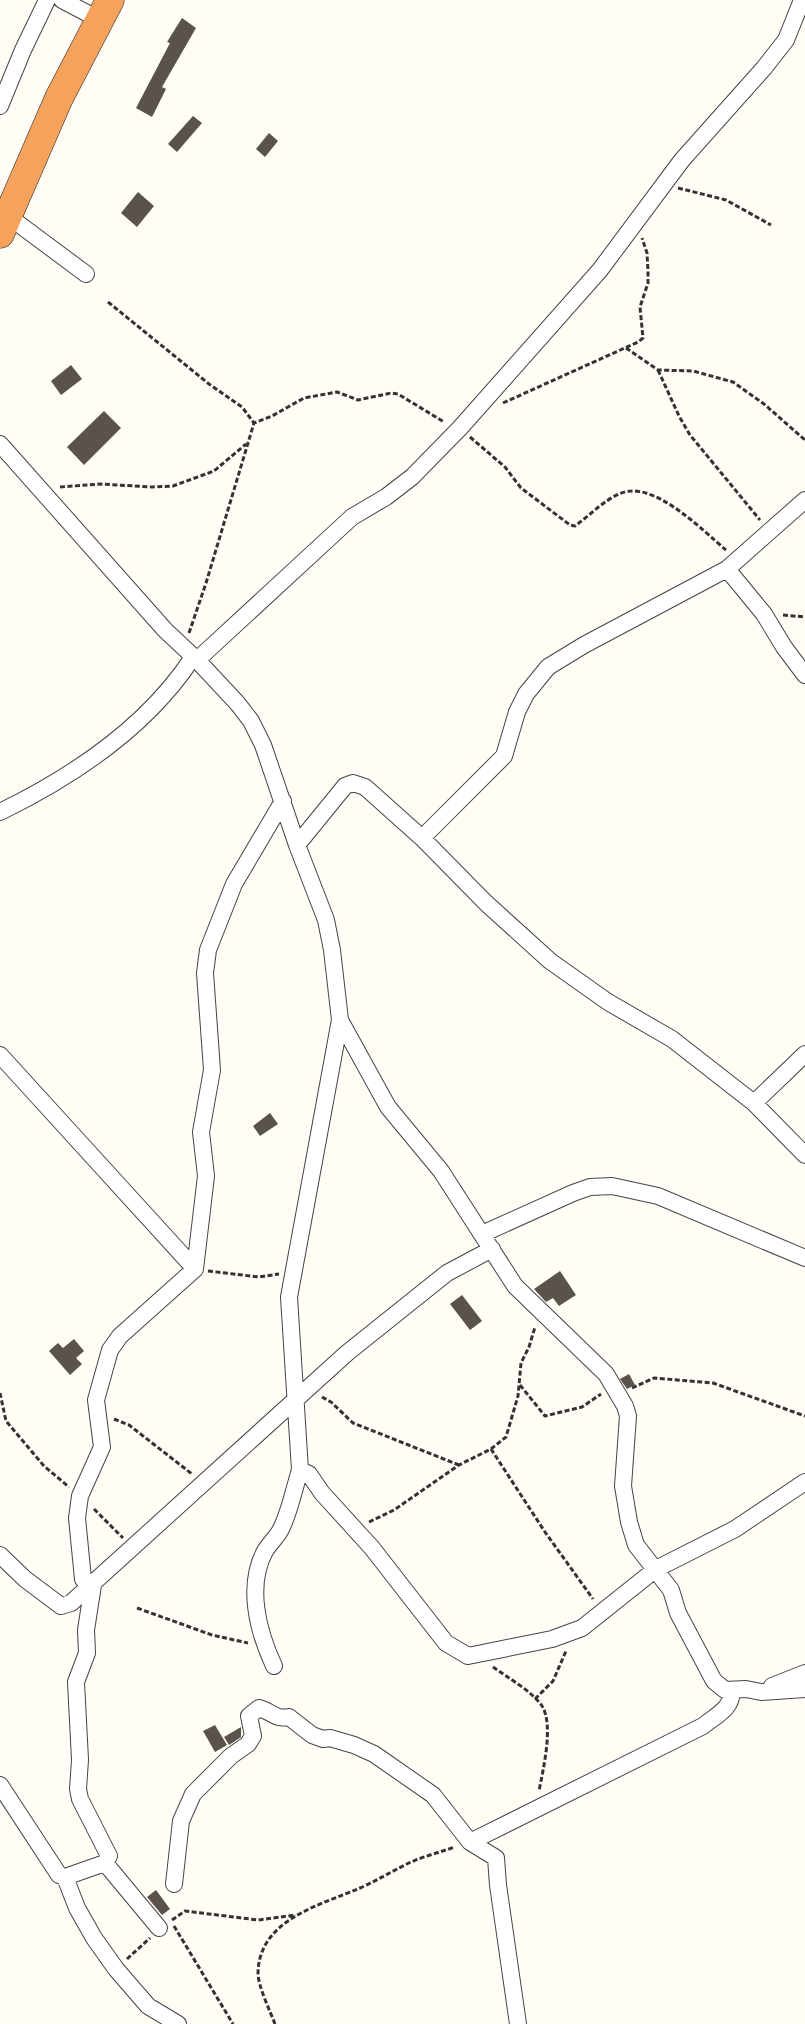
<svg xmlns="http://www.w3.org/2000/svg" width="805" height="2024" viewBox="0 0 805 2024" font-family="Georgia,serif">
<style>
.building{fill:#5a524d}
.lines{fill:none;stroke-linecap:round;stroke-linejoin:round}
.street-casing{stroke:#444;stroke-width:18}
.highway-casing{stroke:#222;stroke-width:29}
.path{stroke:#333;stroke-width:3;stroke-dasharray:5 2.5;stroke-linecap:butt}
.street{stroke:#fff;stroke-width:16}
.highway{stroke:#f5a25d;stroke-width:28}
</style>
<rect width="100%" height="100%" fill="#fffdf5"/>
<!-- building -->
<path class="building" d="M 182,18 L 196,28 L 162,87 L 166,89 L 152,117 L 136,108 L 170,43 L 167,42 Z
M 193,116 L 202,123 L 177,152 L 168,144 Z
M 269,133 L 278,141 L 265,157 L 256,149 Z
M 138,192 L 154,206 L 137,227 L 121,213 Z
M 71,365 L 82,379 L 61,395 L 51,381 Z
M 104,411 L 121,428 L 84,465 L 67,447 Z
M 270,1113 L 278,1124 L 260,1136 L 253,1126 Z
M 560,1271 L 576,1295 L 559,1306 L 553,1298 L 546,1302 L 534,1289 Z
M 462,1295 L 482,1321 L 470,1330 L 450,1304 Z
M 74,1339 L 84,1351 L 76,1358 L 82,1364 L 70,1375 L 49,1351 L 58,1343 L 63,1348 Z
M 629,1374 L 635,1385 L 627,1389 L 620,1379 Z
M 215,1725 L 227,1745 L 215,1752 L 203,1731 Z
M 241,1727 L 241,1737 L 229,1745 L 224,1737 Z
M 156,1890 L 170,1909 L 162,1915 L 147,1897 Z"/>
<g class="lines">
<defs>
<path id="street" d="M 62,0 L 100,20
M 0,106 L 23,50 L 47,0
M 8,216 L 86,274
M 0,444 L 165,630 L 197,660 L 238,704 L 251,721 L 263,745 L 297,845 L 326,920 L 332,950 L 340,1020 L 289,1297 L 300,1470 L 309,1474 L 322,1493 L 372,1548 L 446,1643 L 468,1656 L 552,1639 L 582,1628 L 656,1569 L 735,1529 L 805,1482
M 727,569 L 764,614 L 784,647 L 805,675
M 197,660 L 352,517 L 386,497 L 412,477 L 460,428 L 600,270 L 682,160 L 764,68 L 786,40 L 802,0
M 0,812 C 74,776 148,726 193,657
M 422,838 L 504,756 L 517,712 L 526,694 L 548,667 L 584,645 L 727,569 L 805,500
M 297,845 L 345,786 L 353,783 L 365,787 L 422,838 L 486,903 L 550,961 L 608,1002 L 672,1039 L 754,1103 L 805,1155
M 340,1020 L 388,1107 L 441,1171 L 515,1286 L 606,1374 L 625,1406 L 628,1416 L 623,1486 L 629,1522 L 636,1545 L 671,1590 L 678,1613 L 714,1681 L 725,1690 L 746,1689 L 761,1692 L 805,1689
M 0,1055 L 195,1269
M 754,1103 L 805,1054
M 482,1234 L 573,1193 L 590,1187 L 612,1186 L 658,1196 L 805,1258
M 0,1555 L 25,1579 L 61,1606 L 71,1603 L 347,1353 L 447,1273 L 492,1249
M 274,1666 C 258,1632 246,1586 265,1551 C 270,1543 277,1537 281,1529 C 290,1511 294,1489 300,1470
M 772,1686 L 805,1673
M 0,1785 L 59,1875 L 65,1877 L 105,1863
M 470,1842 L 703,1726 C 715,1716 734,1708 731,1690
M 65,1877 L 77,1908 L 94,1938 L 116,1969 L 148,2006 L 178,2024
M 174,1884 L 181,1821 L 193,1794 L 231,1756 L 248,1744 L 253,1736 L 249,1716 L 259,1708 C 271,1711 275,1720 289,1717 L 312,1735 L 323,1739 L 330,1738 L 354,1745 L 374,1754 L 433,1795 L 470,1842 L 496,1858 L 498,1885 L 518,2024
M 159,1928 L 105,1863 L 109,1856 L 80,1799 L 78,1789 L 80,1760 L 76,1682 L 87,1653 L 86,1630 L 93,1585 L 83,1579 L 77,1518 L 80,1496 L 102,1447 L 96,1400 L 110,1350 L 120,1336 L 195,1269 L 206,1176 L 201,1132 L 212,1070 L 205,973 L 208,950 L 234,884 L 283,801"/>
<path id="highway" d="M 0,234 L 59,98 L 110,0"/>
</defs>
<!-- street casing -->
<use href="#street" class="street-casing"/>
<!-- highway casing -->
<use href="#highway" class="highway-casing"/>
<!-- path -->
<path class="path" d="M 678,188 L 726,200 L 771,225
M 108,302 L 209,384 L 242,407 L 254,423
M 626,348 L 658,370 L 693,371 L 733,382 L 764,404 L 805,440
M 658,370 L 679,416 L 690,435 L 760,520
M 503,403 L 638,342 L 643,338 L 640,307 L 648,283 L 648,271 L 647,253 L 642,238
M 470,437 L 505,467 L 521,488 L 570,525 L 575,526 C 589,516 603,501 619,494 C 652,478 702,530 726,550
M 60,487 L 100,484 L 152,487 L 173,486 L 214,471 L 246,444
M 783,615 L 805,617
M 189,633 L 206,583 L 254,423 L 272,416 L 304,398 L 337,392 L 358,400 L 391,393 L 398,394 L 444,422
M 208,1271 L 259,1277 L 279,1274
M 520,1385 L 545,1416 L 582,1407 L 601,1394
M 632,1388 L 654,1378 L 713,1383 L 805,1416
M 0,1393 L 6,1421 L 44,1466 L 69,1487
M 322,1397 L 331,1402 L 353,1423 L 459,1465
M 114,1419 L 129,1425 L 192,1474
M 491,1449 L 545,1532 L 593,1599
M 94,1509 L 123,1538
M 369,1522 L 394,1510 L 459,1465 L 491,1449 L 506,1437 L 518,1396 L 521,1363 L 529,1347 L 535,1327
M 137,1608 L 212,1635 L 248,1643
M 493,1667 C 507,1677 533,1692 542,1706 C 554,1725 543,1770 539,1791
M 535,1699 L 553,1681 L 566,1651
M 172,1920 L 185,1911 L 258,1920 L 296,1915
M 174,1926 L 233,2024
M 127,1959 L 150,1938
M 275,2024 C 270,2011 258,1986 258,1973 C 259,1919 321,1905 360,1888 C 378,1880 394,1870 411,1862 C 425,1856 440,1852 455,1847"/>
<!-- street -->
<use href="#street" class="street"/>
<!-- highway -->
<use href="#highway" class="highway"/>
</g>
</svg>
